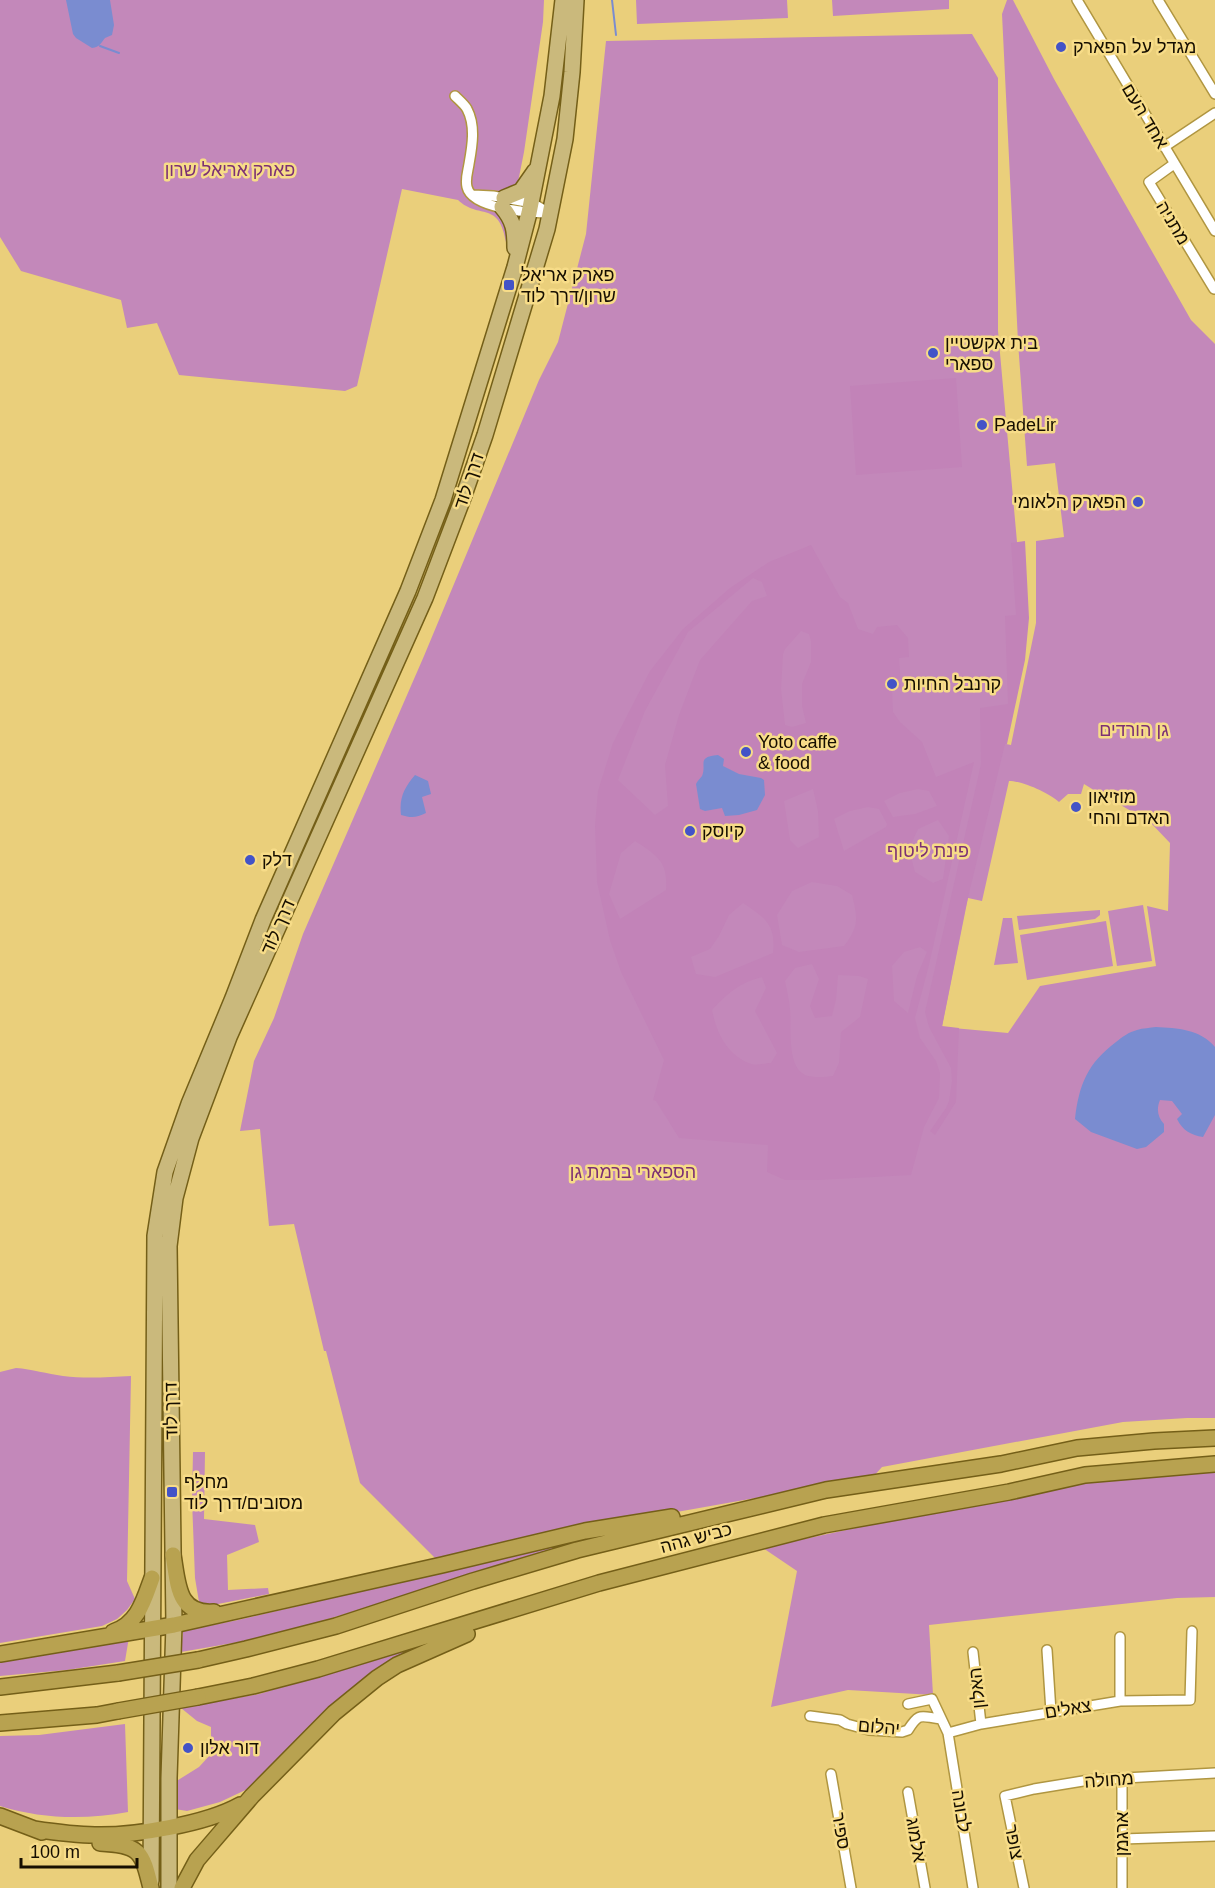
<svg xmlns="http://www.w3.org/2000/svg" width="1215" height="1888" viewBox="0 0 1215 1888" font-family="Helvetica,'Noto Sans Hebrew',sans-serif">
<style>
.green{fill:#c388ba;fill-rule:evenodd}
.forest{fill:#c283b8;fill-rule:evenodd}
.water{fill:#7a8cd0}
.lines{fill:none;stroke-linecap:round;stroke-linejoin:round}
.stream{stroke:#7a8cd0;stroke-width:2}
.minor-casing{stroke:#b09641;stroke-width:12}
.primary-casing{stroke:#745f18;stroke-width:18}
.trunk-casing{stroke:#745f18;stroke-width:18}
.minor{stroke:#fff;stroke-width:9}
.primary{stroke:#cab97c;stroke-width:15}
.trunk{stroke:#b8a250;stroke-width:15}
.trunk-bridge-casing{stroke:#745f18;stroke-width:18;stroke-linecap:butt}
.trunk-bridge{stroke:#b8a250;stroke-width:15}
.poi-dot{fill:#4353c7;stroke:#f7dc88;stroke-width:2}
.labels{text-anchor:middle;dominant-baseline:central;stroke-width:5;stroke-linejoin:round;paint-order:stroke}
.poi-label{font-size:18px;fill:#160e00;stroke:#f7dc88;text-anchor:start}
.street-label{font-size:18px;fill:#160e00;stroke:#f7dc88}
.park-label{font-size:18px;fill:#7c3174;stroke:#f7dc88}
</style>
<rect width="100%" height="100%" fill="#eacf7b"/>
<!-- green -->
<path class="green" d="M 0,0 L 544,0 L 543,22 L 524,152 L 506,242 C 499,200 479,220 458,200 L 402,189 L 357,386 L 345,391 L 179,375 L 157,323 L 127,328 L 121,300 L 21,271 L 0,237 Z
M 636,0 L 787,0 L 788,18 L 637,24 Z
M 832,0 L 949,0 L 949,9 L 833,16 Z
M 1007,0 L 1013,0 L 1054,79 L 1191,320 L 1215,344 L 1215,1418 L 1187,1418 L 1123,1422 L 882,1467 L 873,1477 L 671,1513 L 437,1560 L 360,1483 L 326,1351 L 324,1351 L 294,1224 L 269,1226 L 260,1129 L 240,1131 L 254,1061 L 274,1018 L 303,934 L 424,656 L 539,380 L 558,342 L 586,234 L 606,41 L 972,34 L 998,78 L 998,331 L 1017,542 L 1021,611 L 1006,744 L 1011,745 L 1036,623 L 1036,541 L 1064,537 L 1055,463 L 1027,466 L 1018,342 L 1002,14 ZM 1009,781 C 1023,781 1049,793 1059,802 L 1068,794 L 1081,794 L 1084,784 L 1097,792 L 1102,798 L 1105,796 L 1150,822 L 1170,843 L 1168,911 L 1147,906 L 1156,966 L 1040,986 L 1008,1033 L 942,1027 L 968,898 L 982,901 Z
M 1143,905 L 1152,961 L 1117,966 L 1108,911 Z
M 1100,910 L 1100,915 L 1095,919 L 1019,930 L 1017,916 Z
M 1003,918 L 1012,918 L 1018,963 L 994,965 Z
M 1106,921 L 1113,966 L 1027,980 L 1020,935 Z
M 16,1368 C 32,1369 47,1374 63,1376 C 86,1379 109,1377 131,1376 L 127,1581 L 135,1599 L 127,1610 L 117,1619 L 102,1626 L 0,1643 L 0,1372 Z
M 193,1452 L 205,1452 L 204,1519 L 255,1525 L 259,1542 L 227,1555 L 228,1590 L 268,1588 L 269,1594 L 213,1605 L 199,1602 L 195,1578 L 192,1500 Z
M 1215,1471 L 1215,1597 L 1177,1598 L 929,1625 L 933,1695 L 848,1690 L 771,1707 L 797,1571 L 763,1548 L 980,1501 L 1103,1477 Z
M 595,1537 L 273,1636 L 181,1652 L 183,1631 L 238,1620 Z
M 129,1637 L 125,1661 L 67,1670 L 0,1676 L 0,1662 L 105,1640 Z
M 436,1641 L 405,1654 L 254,1786 L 220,1802 L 187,1811 L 175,1809 L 175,1782 L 199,1767 L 211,1754 L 211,1727 L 197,1721 L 181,1708 L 259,1694 Z
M 125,1724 L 128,1812 C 85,1820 42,1819 0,1806 L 0,1736 L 39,1735 Z"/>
<!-- forest -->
<path class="forest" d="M 956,378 L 962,467 L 856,475 L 850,386 Z
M 1025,541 L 1029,618 L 1025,660 L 1007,744 L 1005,744 L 965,910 L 942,1026 L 959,1028 L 956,1102 L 935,1135 L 930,1131 L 946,1108 L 949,1101 L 952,1081 L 951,1068 L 929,1027 L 925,1012 L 981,764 L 980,708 L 1008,704 L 1005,616 L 1016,615 L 1011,543 Z
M 811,545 L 840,597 L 848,603 L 858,629 L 873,634 L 877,627 L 897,625 L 908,638 L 909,657 L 899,658 L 901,688 L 892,689 L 893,712 L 900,722 L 922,742 L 936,777 L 974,762 L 929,965 L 915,1018 L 920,1038 L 936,1061 L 940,1073 L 939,1098 L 924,1127 L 911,1175 L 817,1180 L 785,1180 L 767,1172 L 768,1145 L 679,1138 L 656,1101 L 653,1100 L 664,1060 L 621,972 L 610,940 L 597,882 L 595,826 L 598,791 L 613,743 L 650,671 L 683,629 L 730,588 L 769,562 ZM 753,578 L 762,582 L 767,596 L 752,601 L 700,660 L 679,715 L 665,765 L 668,806 L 655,815 L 618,780 L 645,711 L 688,632 ZM 801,631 L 809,634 L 811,641 L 811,662 L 802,684 L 802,706 L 806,723 L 792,727 L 785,725 L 781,689 L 783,654 L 785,649 ZM 718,755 L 722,766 L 739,774 L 761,778 L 763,799 L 757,810 L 723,808 L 705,811 L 700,809 L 696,784 C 697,781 700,779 702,776 C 707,764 696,757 718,755 ZM 813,789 L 818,811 L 819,837 L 798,848 L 790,840 L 784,801 ZM 918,789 L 929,791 L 937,806 L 915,814 L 893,817 L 884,801 L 900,793 ZM 868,807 L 879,809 L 887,824 L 886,827 L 844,851 L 834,819 L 850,811 ZM 938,820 L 949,836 L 943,879 L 933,883 L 915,872 L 909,849 L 918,829 ZM 635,841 C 658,856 668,862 666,890 L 620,919 L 609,894 L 621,853 ZM 812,882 L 837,886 L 852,895 C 858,919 859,926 844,946 L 799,952 L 782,945 L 777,915 L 792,891 ZM 743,903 C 765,918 776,924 773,953 L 715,977 L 696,974 L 691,957 L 710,949 L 719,936 L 729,915 ZM 920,947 L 927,952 L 917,976 L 908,1013 L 894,1001 L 892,966 L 904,952 ZM 812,964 L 819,979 L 810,1006 L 815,1018 L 832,1016 L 836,1000 L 838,975 L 859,976 L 868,979 L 860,1017 L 841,1032 L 839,1063 L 833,1076 C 826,1077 813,1078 805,1075 C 786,1065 792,1027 790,1009 C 789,1000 787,990 785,981 L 795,968 ZM 762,977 L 766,988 L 755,1011 L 777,1053 L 771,1063 C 765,1063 757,1066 751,1064 C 727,1055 717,1034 712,1010 C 728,993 739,983 762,977 Z"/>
<!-- water -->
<path class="water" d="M 66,0 L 110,0 L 114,25 L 112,35 L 105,38 C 101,43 100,47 92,48 L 76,38 L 73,34 Z
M 718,755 L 724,759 L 723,766 L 739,774 L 761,778 L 764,780 L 765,795 L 757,810 L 739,815 L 725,816 L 722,808 L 705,811 L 700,809 L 696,784 C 697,781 700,779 702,776 C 707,764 696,757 718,755 Z
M 415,775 L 428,781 L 431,794 L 422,797 L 426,813 C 416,818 411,818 401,815 C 399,798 404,788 415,775 Z
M 1156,1027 C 1177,1028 1200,1029 1215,1047 L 1215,1115 L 1203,1137 C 1191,1135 1183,1131 1177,1119 L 1182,1114 L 1172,1101 L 1160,1100 C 1156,1110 1158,1117 1164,1124 L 1164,1132 L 1146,1147 L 1137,1149 L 1091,1132 L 1075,1119 C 1079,1084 1088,1063 1116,1042 C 1122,1037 1129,1032 1137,1030 C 1143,1028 1150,1028 1156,1027 Z"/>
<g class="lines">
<!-- stream -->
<path class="stream" d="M 612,0 L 616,35
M 100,46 L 119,53"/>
<defs>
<path id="minor" d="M 1077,0 L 1215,231
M 1158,0 L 1215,94
M 455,96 C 459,100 465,105 467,109 C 476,126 472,147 469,164 C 468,171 465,179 467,187 C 472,209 531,213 551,213
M 1164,147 L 1215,113
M 1174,164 L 1149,182 L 1214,289
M 473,195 L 493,196 L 532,203 L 549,213
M 1047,1650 L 1051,1712
M 973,1652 L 981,1724
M 1120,1701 L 1120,1637
M 908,1704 L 932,1699 L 948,1733 L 973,1888
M 810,1716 L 840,1720 L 847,1724 L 869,1730 L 902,1732 L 908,1730 C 920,1711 921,1717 941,1719
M 948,1733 L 981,1724 L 1120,1701 L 1190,1700 L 1192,1631
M 831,1774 L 851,1888
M 908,1792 L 925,1888
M 1122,1839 L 1215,1836
M 1024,1888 L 1005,1796 L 1034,1789 L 1089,1780 L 1215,1773
M 1122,1888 L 1122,1779"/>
<path id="primary" d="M 504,198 L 521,191 L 535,171
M 502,207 C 514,221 515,231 515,248
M 151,1881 L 155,1236 L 165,1172 L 189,1104 L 233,998 L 263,920 L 408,591 L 443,500 L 515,267 L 529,213 L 552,96 L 563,0
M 169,1888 L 169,1778 L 174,1625 L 169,1246 L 175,1198 L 191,1138 L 229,1037 L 425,598 L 463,498 L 485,435 L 547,229 L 565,139 L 572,72 L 576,0"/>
<path id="trunk" d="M 173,1555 C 178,1583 177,1615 214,1612
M 113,1632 C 138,1624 144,1600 152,1578
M 0,1654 L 174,1625 L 442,1565 L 585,1531 L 672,1517
M 198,1660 L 246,1649 L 336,1626 L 473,1581 L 577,1550 L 826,1490 L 1001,1464 L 1077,1448 L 1154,1441 L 1215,1438
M 0,1687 L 118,1673
M 198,1697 L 253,1686 L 318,1669 L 599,1583 L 824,1525 L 1009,1492 L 1085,1475 L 1215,1464
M 0,1723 L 97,1715 L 118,1711
M 0,1816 L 42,1832
M 34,1829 C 54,1832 75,1835 95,1835 C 134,1836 206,1824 240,1805
M 100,1843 C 140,1845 142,1851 151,1888
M 182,1888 L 197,1860 L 252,1796 L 334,1713 L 377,1678 L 397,1665 L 467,1634"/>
</defs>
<!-- minor casing -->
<use href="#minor" class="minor-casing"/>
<!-- primary casing -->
<use href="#primary" class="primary-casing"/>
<!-- trunk casing -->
<use href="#trunk" class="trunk-casing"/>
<!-- minor -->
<use href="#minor" class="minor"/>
<!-- primary -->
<use href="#primary" class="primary"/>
<!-- trunk -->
<use href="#trunk" class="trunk"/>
<defs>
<path id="trunk-bridge" d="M 118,1673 L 198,1660
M 118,1711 L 198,1697"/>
</defs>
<!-- trunk-bridge casing -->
<use href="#trunk-bridge" class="trunk-bridge-casing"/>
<!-- trunk-bridge -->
<use href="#trunk-bridge" class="trunk-bridge"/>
</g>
<!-- markers -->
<g class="poi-dot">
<circle cx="1061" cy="47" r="6"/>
<rect x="503" y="279" width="12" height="12" rx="3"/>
<circle cx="933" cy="353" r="6"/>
<circle cx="982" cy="425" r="6"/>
<circle cx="1138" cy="502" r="6"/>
<circle cx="892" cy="684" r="6"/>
<circle cx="746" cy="752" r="6"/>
<circle cx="1076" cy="807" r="6"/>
<circle cx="690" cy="831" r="6"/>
<circle cx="250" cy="860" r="6"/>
<rect x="166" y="1486" width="12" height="12" rx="3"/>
<circle cx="188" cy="1748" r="6"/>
</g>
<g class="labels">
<!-- poi labels -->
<g class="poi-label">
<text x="1073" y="47">מגדל על הפארק</text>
<text x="521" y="275">פארק אריאל<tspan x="521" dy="21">שרון/דרך לוד</tspan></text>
<text x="945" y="343">בית אקשטיין<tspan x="945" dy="21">ספארי</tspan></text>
<text x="994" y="425">PadeLir</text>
<text x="1126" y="502" text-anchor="end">הפארק הלאומי</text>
<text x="904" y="684">קרנבל החיות</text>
<text x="758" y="742">Yoto caffe<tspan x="758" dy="21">&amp; food</tspan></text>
<text x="1088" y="797">מוזיאון<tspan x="1088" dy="21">האדם והחי</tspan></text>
<text x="702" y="831">קיוסק</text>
<text x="262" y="860">דלק</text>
<text x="184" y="1482">מחלף<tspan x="184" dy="21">מסובים/דרך לוד</tspan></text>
<text x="200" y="1748">דור אלון</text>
</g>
<!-- street labels -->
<g class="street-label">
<text transform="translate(1145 116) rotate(59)">אחד העם</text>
<text transform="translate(1173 223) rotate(59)">מתניה</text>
<text transform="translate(469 481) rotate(-71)">דרך לוד</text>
<text transform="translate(278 927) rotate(-66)">דרך לוד</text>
<text transform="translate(171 1411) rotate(-91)">דרך לוד</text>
<text transform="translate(696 1538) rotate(-15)">כביש גהה</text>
<text transform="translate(977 1688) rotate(-96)">האלון</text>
<text transform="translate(1068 1709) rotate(-9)">צאלים</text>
<text transform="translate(879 1727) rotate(5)">יהלום</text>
<text transform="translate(1109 1780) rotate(-4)">מחולה</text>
<text transform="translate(961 1811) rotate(81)">לבונה</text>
<text transform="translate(841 1831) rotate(80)">ספיר</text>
<text transform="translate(1122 1834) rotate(-90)">ארגמן</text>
<text transform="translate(916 1840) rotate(80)">אלמוג</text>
<text transform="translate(1014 1842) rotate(79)">צופר</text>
</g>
<!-- park labels -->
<g class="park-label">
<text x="230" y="170">פארק אריאל שרון</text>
<text x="1134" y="730">גן הורדים</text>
<text x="928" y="851">פינת ליטוף</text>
<text x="633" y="1172">הספארי ברמת גן</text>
</g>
</g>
<!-- scale -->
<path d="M21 1858v9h116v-9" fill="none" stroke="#160e00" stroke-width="3"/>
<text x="30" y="1858" font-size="18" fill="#160e00" stroke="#f7dc88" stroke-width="4.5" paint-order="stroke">100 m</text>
</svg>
